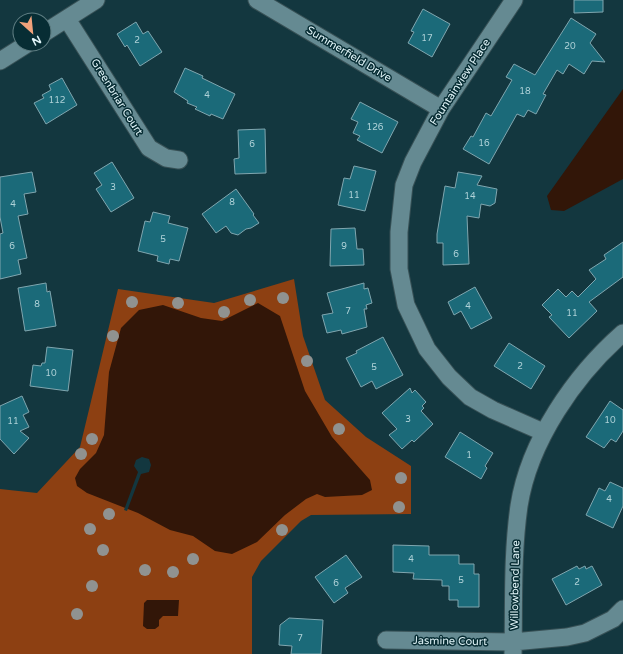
<svg xmlns="http://www.w3.org/2000/svg" width="623" height="654" viewBox="0 0 623 654" font-family="'Varela Round',sans-serif">
<style>
.green{fill:#8d4012}
.water{fill:#321608}
.pier{fill:#13373f}
.building{fill:#1b6a79;stroke:#80a6af}
.lines{fill:none;stroke-linecap:round;stroke-linejoin:round}
.street-casing{stroke:#385156;stroke-width:19}
.street{stroke:#658a92;stroke-width:17}
.tree{fill:#909290}
.labels{text-anchor:middle;dominant-baseline:central;stroke-width:3;stroke-linejoin:round;paint-order:stroke}
.number-label{font-size:9px;fill:#afd2d8}
.street-label{font-size:11px;fill:#e0f4f8;stroke:#072d34}
</style>
<rect width="100%" height="100%" fill="#13373f"/>
<!-- green -->
<path class="green" d="M 294,279 L 303,336 L 325,400 L 366,437 L 411,466 L 411,514 L 311,515 L 301,521 L 261,561 L 252,577 L 252,654 L 0,654 L 0,489 L 37,493 L 80,447 L 118,289 L 214,303 Z"/>
<!-- water -->
<path class="water" d="M 623,89 L 623,179 L 564,211 L 551,210 L 547,196 Z
M 258,303 L 280,316 L 305,391 L 332,437 L 370,480 L 372,490 L 362,495 L 325,497 L 317,494 L 306,499 L 285,515 L 257,542 L 232,554 L 215,551 L 193,536 L 170,530 L 138,513 L 87,493 L 77,486 L 75,478 L 80,469 L 96,453 L 104,435 L 109,372 L 121,328 L 139,310 L 163,305 L 201,318 L 222,321 Z
M 147,600 L 179,600 L 178,616 L 163,616 L 159,620 L 159,626 L 155,629 L 147,629 L 143,626 L 144,603 Z"/>
<!-- pier -->
<path class="pier" d="M 142,457 L 149,459 L 151,465 L 149,472 L 141,474 L 127,511 L 124,510 L 138,472 L 134,466 L 136,460 Z"/>
<!-- building -->
<path class="building" d="M 574,0 L 603,0 L 603,12 L 574,13 Z
M 423,9 L 450,24 L 432,57 L 408,43 L 414,32 L 411,31 Z
M 571,18 L 596,34 L 590,43 L 605,62 L 592,61 L 584,74 L 569,64 L 563,74 L 557,70 L 543,94 L 546,95 L 536,114 L 528,110 L 524,117 L 517,114 L 489,164 L 463,149 L 471,136 L 473,137 L 486,113 L 491,116 L 512,80 L 506,77 L 514,64 L 535,75 Z
M 136,22 L 143,34 L 148,31 L 162,52 L 140,66 L 127,45 L 125,47 L 117,34 Z
M 185,68 L 203,76 L 202,78 L 235,94 L 223,119 L 211,114 L 210,116 L 195,109 L 197,107 L 187,103 L 188,101 L 174,92 Z
M 62,78 L 77,105 L 46,124 L 34,103 L 44,98 L 42,95 L 51,90 L 49,85 Z
M 360,102 L 398,122 L 382,153 L 357,140 L 360,136 L 353,133 L 358,122 L 351,119 Z
M 265,129 L 266,173 L 235,174 L 234,159 L 239,158 L 238,130 Z
M 112,162 L 134,198 L 111,212 L 96,189 L 102,185 L 94,173 Z
M 354,166 L 376,171 L 365,211 L 338,205 L 344,178 L 350,179 Z
M 32,172 L 36,192 L 24,194 L 28,214 L 18,216 L 27,258 L 18,260 L 21,274 L 0,279 L 0,234 L 3,233 L 0,217 L 0,177 Z
M 458,172 L 482,176 L 477,185 L 497,189 L 495,203 L 490,206 L 481,204 L 479,218 L 467,216 L 469,264 L 443,265 L 443,243 L 437,243 L 437,234 L 445,186 L 455,188 Z
M 236,189 L 254,214 L 253,215 L 259,223 L 251,228 L 246,229 L 238,235 L 231,233 L 226,226 L 216,233 L 202,214 Z
M 153,212 L 170,216 L 168,223 L 188,228 L 179,261 L 170,259 L 169,264 L 157,261 L 158,256 L 138,251 L 145,221 L 150,222 Z
M 355,228 L 357,249 L 363,249 L 364,265 L 330,266 L 331,229 Z
M 623,242 L 623,277 L 589,302 L 597,311 L 569,338 L 549,317 L 552,315 L 542,305 L 558,289 L 566,297 L 572,291 L 578,297 L 596,279 L 589,270 L 606,259 L 604,255 Z
M 46,283 L 47,292 L 50,291 L 56,326 L 25,331 L 18,288 Z
M 364,283 L 364,289 L 368,288 L 372,303 L 366,305 L 367,309 L 364,309 L 367,327 L 342,334 L 341,330 L 327,333 L 322,315 L 333,313 L 327,293 Z
M 475,287 L 492,318 L 471,329 L 461,311 L 454,315 L 448,302 Z
M 383,337 L 403,375 L 376,389 L 372,381 L 361,387 L 346,358 L 357,353 L 356,351 Z
M 509,343 L 545,366 L 531,389 L 494,366 Z
M 47,347 L 73,350 L 68,391 L 30,386 L 33,365 L 41,366 L 42,363 L 45,363 Z
M 410,388 L 412,393 L 415,390 L 426,402 L 422,406 L 424,408 L 421,411 L 433,424 L 414,442 L 412,440 L 402,449 L 389,435 L 397,429 L 382,413 Z
M 22,396 L 29,412 L 23,415 L 29,427 L 20,431 L 29,438 L 14,454 L 0,439 L 0,406 Z
M 610,401 L 623,410 L 623,431 L 616,442 L 611,439 L 604,448 L 586,437 Z
M 460,432 L 493,453 L 485,466 L 487,468 L 481,479 L 445,457 Z
M 610,482 L 623,488 L 623,506 L 613,528 L 586,515 L 599,488 L 605,491 Z
M 393,545 L 429,546 L 429,555 L 459,555 L 459,564 L 474,564 L 474,574 L 479,574 L 479,607 L 458,607 L 458,600 L 449,600 L 449,586 L 442,586 L 442,580 L 413,579 L 414,573 L 393,572 Z
M 346,555 L 362,577 L 345,588 L 348,593 L 334,603 L 315,577 Z
M 577,566 L 579,569 L 585,566 L 586,569 L 592,566 L 602,585 L 566,605 L 552,579 Z
M 289,618 L 323,620 L 321,654 L 291,654 L 292,646 L 279,645 L 280,625 Z"/>
<g class="lines">
<defs>
<path id="street" d="M 257,0 L 441,109
M 514,0 L 441,109 L 413,162 L 404,185 L 399,232 L 399,269 L 406,305 L 427,349 L 449,377 L 470,397 L 493,410 L 543,432
M 67,19 L 149,148 L 166,158 L 179,160
M 44,33 L 96,0
M 0,61 L 27,44
M 386,640 L 513,642 L 567,637 L 585,633 L 613,619 L 623,609
M 513,654 C 514,604 512,555 519,506 C 529,441 575,375 623,333"/>
</defs>
<!-- street casing -->
<use href="#street" class="street-casing"/>
<!-- street -->
<use href="#street" class="street"/>
</g>
<!-- trees -->
<g class="tree">
<circle cx="283" cy="298" r="6"/>
<circle cx="250" cy="300" r="6"/>
<circle cx="132" cy="302" r="6"/>
<circle cx="178" cy="303" r="6"/>
<circle cx="224" cy="312" r="6"/>
<circle cx="113" cy="336" r="6"/>
<circle cx="307" cy="361" r="6"/>
<circle cx="339" cy="429" r="6"/>
<circle cx="92" cy="439" r="6"/>
<circle cx="81" cy="454" r="6"/>
<circle cx="401" cy="478" r="6"/>
<circle cx="399" cy="507" r="6"/>
<circle cx="109" cy="514" r="6"/>
<circle cx="90" cy="529" r="6"/>
<circle cx="282" cy="530" r="6"/>
<circle cx="103" cy="550" r="6"/>
<circle cx="193" cy="559" r="6"/>
<circle cx="145" cy="570" r="6"/>
<circle cx="173" cy="572" r="6"/>
<circle cx="92" cy="586" r="6"/>
<circle cx="77" cy="614" r="6"/>
</g>
<g class="labels">
<!-- number labels -->
<g class="number-label">
<text x="427" y="38">17</text>
<text x="137" y="40">2</text>
<text x="570" y="46">20</text>
<text x="525" y="91">18</text>
<text x="207" y="95">4</text>
<text x="57" y="100">112</text>
<text x="375" y="127">126</text>
<text x="484" y="143">16</text>
<text x="252" y="144">6</text>
<text x="113" y="187">3</text>
<text x="354" y="195">11</text>
<text x="470" y="196">14</text>
<text x="232" y="202">8</text>
<text x="13" y="204">4</text>
<text x="163" y="239">5</text>
<text x="12" y="246">6</text>
<text x="344" y="246">9</text>
<text x="456" y="254">6</text>
<text x="37" y="304">8</text>
<text x="468" y="306">4</text>
<text x="348" y="311">7</text>
<text x="572" y="313">11</text>
<text x="520" y="366">2</text>
<text x="374" y="367">5</text>
<text x="51" y="373">10</text>
<text x="408" y="419">3</text>
<text x="610" y="420">10</text>
<text x="13" y="421">11</text>
<text x="469" y="455">1</text>
<text x="609" y="499">4</text>
<text x="411" y="559">4</text>
<text x="461" y="580">5</text>
<text x="577" y="582">2</text>
<text x="336" y="583">6</text>
<text x="300" y="638">7</text>
</g>
<!-- street labels -->
<g class="street-label">
<text transform="translate(349 54) rotate(31)">Summerfield Drive</text>
<text transform="translate(460 82) rotate(-57)">Fountainview Place</text>
<text transform="translate(117 97) rotate(58)">Greenbriar Court</text>
<text transform="translate(515 585) rotate(-89)">Willowbend Lane</text>
<text transform="translate(450 641) rotate(1)">Jasmine Court</text>
</g>
</g>
<!-- north arrow -->
<g transform="translate(32 32) rotate(153)"><circle r="19" fill="#072d34" stroke="#5e7d82"/>
<path d="M0-3L7 15L0 10L-7 15Z" fill="#f1a27b"/>
<text y="-6" font-size="11" font-weight="bold" text-anchor="middle" fill="#e0f4f8">N</text>
</g>
</svg>
